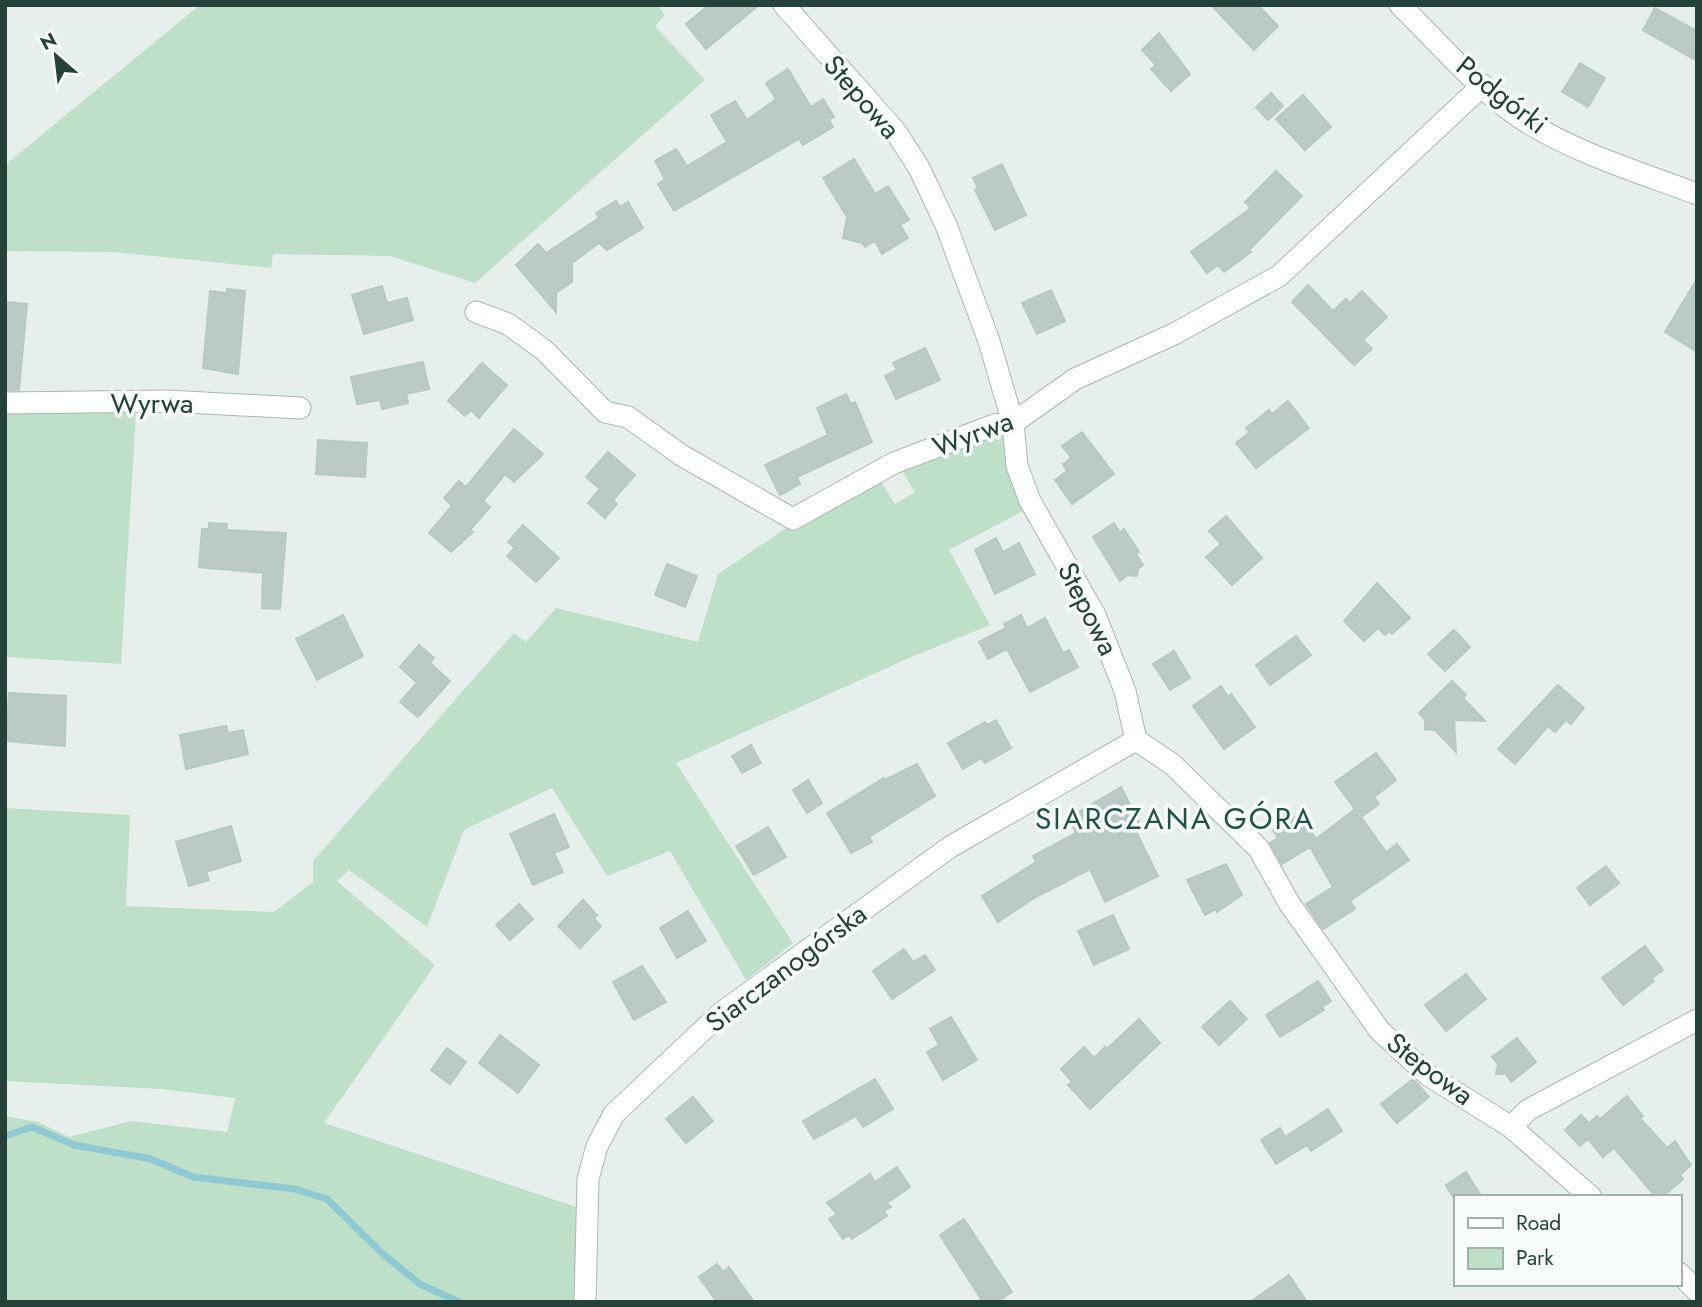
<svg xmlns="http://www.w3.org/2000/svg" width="1702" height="1307" viewBox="0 0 1702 1307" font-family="Jost,sans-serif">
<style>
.green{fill:#bfe0c8}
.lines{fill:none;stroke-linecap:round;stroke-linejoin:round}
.stream{stroke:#8ec9d4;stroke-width:7}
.building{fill:#bbcac4;stroke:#b8c9c2;stroke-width:2}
.street-casing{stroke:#a8b8b2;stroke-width:23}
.street{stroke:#fff;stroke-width:21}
.labels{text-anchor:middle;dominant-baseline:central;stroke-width:7;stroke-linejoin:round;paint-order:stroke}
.street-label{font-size:28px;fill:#24423a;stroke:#f7fbf9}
.neighbourhood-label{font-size:30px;letter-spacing:2px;fill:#1f5548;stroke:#f7fbf9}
</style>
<rect width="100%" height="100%" fill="#e6efeb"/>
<!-- green -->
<path class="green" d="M 200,5 L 658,5 L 665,15 L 655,26 L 705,80 L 475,283 L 390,256 L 273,254 L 271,268 L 114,252 L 5,251 L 5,165 Z
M 5,409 L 136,413 L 121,664 L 5,657 Z
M 1003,431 L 1023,511 L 949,550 L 990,625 L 909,658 L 676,763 L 793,943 L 746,980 L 670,851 L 607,876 L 552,788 L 464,830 L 427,927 L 349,870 L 337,881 L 435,965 L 324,1123 L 579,1208 L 578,1289 L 572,1302 L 5,1302 L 5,1116 L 38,1122 L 69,1137 L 131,1121 L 227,1132 L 235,1098 L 161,1089 L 5,1081 L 5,808 L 130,815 L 126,906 L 274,912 L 313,882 L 313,861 L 514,633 L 526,642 L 556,608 L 698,642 L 718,574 L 785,529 L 880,480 L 895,504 L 915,492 L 903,472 Z"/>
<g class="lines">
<!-- stream -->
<path class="stream" d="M 5,1136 L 32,1127 L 74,1145 L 151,1159 L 193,1177 L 295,1189 L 327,1199 L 383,1254 L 420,1284 L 459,1302"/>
</g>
<!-- building -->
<path class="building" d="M 709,5 L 759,5 L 706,49 L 686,24 Z
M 1211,5 L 1258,5 L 1278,26 L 1254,50 Z
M 1655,8 L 1697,31 L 1697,61 L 1643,30 Z
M 1159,33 L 1190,74 L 1171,91 L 1151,69 L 1156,65 L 1142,50 Z
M 1580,63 L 1605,78 L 1588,107 L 1562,92 Z
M 788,69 L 811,107 L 823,99 L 834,117 L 829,119 L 833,127 L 803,145 L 799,139 L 674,211 L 658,184 L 665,179 L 655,161 L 676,149 L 687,166 L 727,142 L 711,115 L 735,101 L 747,120 L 776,99 L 766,83 Z
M 1271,93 L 1283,106 L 1268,120 L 1256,107 Z
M 1303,95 L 1331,127 L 1305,150 L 1276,119 Z
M 854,159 L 875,194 L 888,186 L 909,220 L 900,225 L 908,238 L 882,254 L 875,241 L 865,247 L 862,243 L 843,238 L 847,217 L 823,178 Z
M 1002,164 L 1026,215 L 995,230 L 975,190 L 978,188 L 973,178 Z
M 1276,171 L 1302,196 L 1249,250 L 1251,252 L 1224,272 L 1218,265 L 1207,273 L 1191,252 L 1251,208 L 1245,202 Z
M 616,201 L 620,207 L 628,202 L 643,228 L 607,250 L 599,243 L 572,263 L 572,282 L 556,293 L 556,312 L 516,265 L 538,244 L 546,253 L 599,218 L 596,213 Z
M 1697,279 L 1697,352 L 1665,332 Z
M 1308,285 L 1333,311 L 1346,299 L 1350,303 L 1362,291 L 1387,317 L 1363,340 L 1372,349 L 1354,365 L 1292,302 Z
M 382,286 L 387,303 L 407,298 L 413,320 L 364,334 L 352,295 Z
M 227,289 L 245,291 L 238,374 L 203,368 L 210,291 L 227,293 Z
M 1051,290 L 1065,321 L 1037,334 L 1022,303 Z
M 5,302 L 27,304 L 19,390 L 5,390 Z
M 925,348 L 940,380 L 896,399 L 885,376 L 897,370 L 893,363 Z
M 423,362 L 429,389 L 406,394 L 408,403 L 382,409 L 380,400 L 357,404 L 351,377 Z
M 482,363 L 507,385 L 479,418 L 471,410 L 465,416 L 448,401 Z
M 846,394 L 851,404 L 855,402 L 872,442 L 797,477 L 800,484 L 780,495 L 765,465 L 828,435 L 817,408 Z
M 1288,401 L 1309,428 L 1256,468 L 1236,443 L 1250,432 L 1246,428 L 1269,410 L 1272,414 Z
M 514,429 L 543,454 L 514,482 L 505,474 L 483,501 L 490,507 L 470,530 L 473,532 L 451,552 L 429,533 L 452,506 L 444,498 L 459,481 L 466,487 Z
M 1082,432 L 1114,474 L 1072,504 L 1055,480 L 1067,471 L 1063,464 L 1071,458 L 1062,446 Z
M 318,440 L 367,443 L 365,477 L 316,474 Z
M 608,452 L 635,475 L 613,500 L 617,504 L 605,518 L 588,503 L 600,489 L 586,477 Z
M 1226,516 L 1262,558 L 1232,585 L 1206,557 L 1221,544 L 1209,531 Z
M 209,523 L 227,524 L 226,530 L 286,533 L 280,609 L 262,608 L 263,573 L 199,567 L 202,529 L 209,529 Z
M 1114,523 L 1120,533 L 1124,529 L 1139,552 L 1136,554 L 1143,565 L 1138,569 L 1137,576 L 1128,575 L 1120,581 L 1093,537 Z
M 523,525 L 559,558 L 536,582 L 507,556 L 515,548 L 508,542 Z
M 996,538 L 1003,552 L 1019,543 L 1035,574 L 995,594 L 975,550 Z
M 667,564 L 697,576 L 685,607 L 655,595 Z
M 1377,583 L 1410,618 L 1392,634 L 1389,631 L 1385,635 L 1378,628 L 1364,641 L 1344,621 Z
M 343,615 L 363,656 L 317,680 L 296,639 Z
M 1021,615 L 1027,628 L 1045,618 L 1063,653 L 1069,650 L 1078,667 L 1030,692 L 1007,649 L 988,659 L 979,642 L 1006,628 L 1004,624 Z
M 1454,630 L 1470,647 L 1445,671 L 1428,654 Z
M 1296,636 L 1311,655 L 1270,685 L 1256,665 Z
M 419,645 L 434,658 L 430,663 L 450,681 L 418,717 L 400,702 L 417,683 L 400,667 Z
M 1174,651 L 1190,678 L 1170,690 L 1153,664 Z
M 1452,681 L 1466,695 L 1463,698 L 1485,721 L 1454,720 L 1456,752 L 1435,730 L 1425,729 L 1425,720 L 1419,713 Z
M 1558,685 L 1584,708 L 1571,724 L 1566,720 L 1555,732 L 1548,726 L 1515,764 L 1498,749 Z
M 1221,686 L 1228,697 L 1231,694 L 1255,727 L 1224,749 L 1193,706 Z
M 9,693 L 66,696 L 65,746 L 6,741 Z
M 996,720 L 1011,748 L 985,763 L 981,758 L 963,769 L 948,743 L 985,722 L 987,725 Z
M 226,726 L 228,733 L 243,730 L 248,754 L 186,769 L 180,735 Z
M 751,745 L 761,763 L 742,773 L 732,756 Z
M 1376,753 L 1396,780 L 1374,797 L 1379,804 L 1361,817 L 1386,852 L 1397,844 L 1409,860 L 1350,901 L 1355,909 L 1323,929 L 1306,904 L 1333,887 L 1310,847 L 1282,864 L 1270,843 L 1278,838 L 1273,830 L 1300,814 L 1316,839 L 1355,809 L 1335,782 Z
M 917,764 L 935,796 L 869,837 L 872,842 L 851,853 L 827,813 L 884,778 L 885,780 Z
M 808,780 L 822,803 L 807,813 L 793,790 Z
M 1121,787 L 1139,822 L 1133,825 L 1158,876 L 1105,902 L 1090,869 L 1034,898 L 998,922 L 982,896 L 1036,862 L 1033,856 L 1076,833 L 1069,818 Z
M 554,814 L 569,847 L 554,853 L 563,872 L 533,885 L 510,834 Z
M 231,826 L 241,861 L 206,872 L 209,880 L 189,886 L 176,842 Z
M 768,827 L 786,857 L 754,875 L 736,846 Z
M 1226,864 L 1242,895 L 1217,912 L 1216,909 L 1205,915 L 1187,880 Z
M 1606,866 L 1619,883 L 1590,905 L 1577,888 Z
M 583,900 L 597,915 L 594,919 L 601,926 L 580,948 L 558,926 Z
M 519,904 L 533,919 L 510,940 L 496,925 Z
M 688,911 L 706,941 L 677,958 L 660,928 Z
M 1113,915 L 1129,949 L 1094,965 L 1078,931 Z
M 1645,946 L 1663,970 L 1652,978 L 1654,981 L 1623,1005 L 1602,978 Z
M 904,949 L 913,962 L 925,955 L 935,970 L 892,999 L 873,971 Z
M 642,966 L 666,1002 L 634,1020 L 613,982 Z
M 1466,974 L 1486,999 L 1446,1031 L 1425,1005 Z
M 1318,981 L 1331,1001 L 1322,1007 L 1324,1010 L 1280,1037 L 1266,1015 Z
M 1230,1001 L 1247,1019 L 1219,1045 L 1202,1027 Z
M 951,1017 L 977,1060 L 943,1080 L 927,1052 L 939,1045 L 930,1029 Z
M 1139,1019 L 1160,1043 L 1090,1109 L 1068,1085 L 1072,1082 L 1061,1069 L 1084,1047 L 1094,1058 L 1105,1047 L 1107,1049 Z
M 500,1035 L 539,1065 L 518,1093 L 479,1063 Z
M 1517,1038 L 1536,1062 L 1511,1082 L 1506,1074 L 1496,1074 L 1498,1064 L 1492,1057 Z
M 447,1048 L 466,1062 L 450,1084 L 431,1070 Z
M 875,1079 L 893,1109 L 863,1127 L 856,1116 L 814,1139 L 803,1121 Z
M 1413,1079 L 1429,1097 L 1397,1123 L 1381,1104 Z
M 1627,1096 L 1643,1116 L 1640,1118 L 1667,1148 L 1675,1141 L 1691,1165 L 1680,1175 L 1683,1179 L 1662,1197 L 1656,1197 L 1614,1148 L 1603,1157 L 1588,1139 L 1580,1146 L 1565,1130 L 1581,1115 L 1589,1123 L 1597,1116 L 1600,1119 Z
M 693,1097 L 713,1121 L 686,1143 L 666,1119 Z
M 1328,1109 L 1342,1131 L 1311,1151 L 1307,1145 L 1276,1164 L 1261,1140 L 1280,1128 L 1285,1137 Z
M 897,1167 L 910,1187 L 887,1203 L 891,1207 L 884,1211 L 887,1216 L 852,1239 L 849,1235 L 843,1239 L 829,1219 L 837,1214 L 827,1203 L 870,1174 L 875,1182 Z
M 1466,1172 L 1482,1197 L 1453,1197 L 1446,1185 Z
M 964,1219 L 1012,1292 L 997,1302 L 983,1302 L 940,1235 Z
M 717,1264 L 723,1272 L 729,1267 L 754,1302 L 717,1302 L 699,1277 Z
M 1289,1275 L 1307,1302 L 1250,1302 Z"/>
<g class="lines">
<defs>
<path id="street" d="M 784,5 L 896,132 L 919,168 L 946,225 L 989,341 L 1013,423 L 1017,466 L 1030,501 L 1095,615 L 1125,691 L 1136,740 L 1172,764 L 1259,849 L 1289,903 L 1380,1031 L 1428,1075 L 1511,1127 L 1591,1197
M 1400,5 C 1440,44 1479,91 1525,121 C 1578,154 1639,172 1697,194
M 476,312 L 508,324 L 544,350 L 605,412 L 628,417 L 681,455 L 793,519 L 894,463 L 994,425 L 1013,423 L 1075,379 L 1174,334 L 1279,276 L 1483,85
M 5,403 L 167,401 L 300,408
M 1511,1127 L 1528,1110 L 1697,1020
M 1679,1273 L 1697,1291
M 585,1302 L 588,1179 L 597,1146 L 614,1114 L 721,1013 L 950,847 L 1136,740"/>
</defs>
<!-- street casing -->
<use href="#street" class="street-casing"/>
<!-- street -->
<use href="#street" class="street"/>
</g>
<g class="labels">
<!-- street labels -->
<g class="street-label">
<text transform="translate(1502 95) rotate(38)">Podgórki</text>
<text transform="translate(862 97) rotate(49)">Stepowa</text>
<text x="152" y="403">Wyrwa</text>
<text transform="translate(973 434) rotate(-20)">Wyrwa</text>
<text transform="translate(1088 609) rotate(63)">Stepowa</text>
<text transform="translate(786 968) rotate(-37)">Siarczanogórska</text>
<text transform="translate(1430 1069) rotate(37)">Stepowa</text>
</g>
<!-- neighbourhood labels -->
<g class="neighbourhood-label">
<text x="1175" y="818">SIARCZANA GÓRA</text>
</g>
</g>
<!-- border -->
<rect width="1702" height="1307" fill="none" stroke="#24423a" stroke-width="14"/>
<!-- legend -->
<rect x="1454" y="1195" width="228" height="91" fill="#f7fbf9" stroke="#a3b1ad" stroke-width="2"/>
<rect x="1468" y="1218" width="35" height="10" fill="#ffffff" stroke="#a3b1ad" stroke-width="2"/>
<text x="1516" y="1230" font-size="21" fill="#24423a">Road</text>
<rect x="1468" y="1248" width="35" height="21" fill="#bfe0c8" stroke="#a3b1ad" stroke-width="2"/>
<text x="1516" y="1265" font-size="21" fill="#24423a">Park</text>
<!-- north arrow -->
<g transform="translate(56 56) rotate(332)" stroke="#f7fbf9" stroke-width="5" paint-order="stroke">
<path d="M0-5L12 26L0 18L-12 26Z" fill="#24423a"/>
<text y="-10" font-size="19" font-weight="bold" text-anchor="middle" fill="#24423a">N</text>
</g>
</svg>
